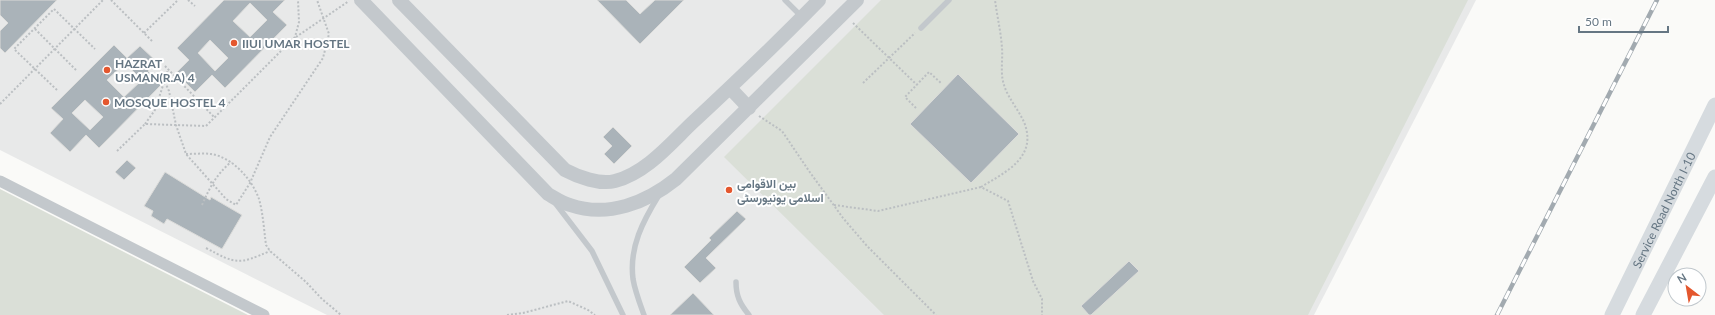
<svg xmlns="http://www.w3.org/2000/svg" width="1715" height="315" viewBox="0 0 1715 315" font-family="Lato,Vazirmatn,sans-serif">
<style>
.built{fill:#e8e9e9}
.green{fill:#dadfd7}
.building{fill:#aab3b9;stroke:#dcdcda;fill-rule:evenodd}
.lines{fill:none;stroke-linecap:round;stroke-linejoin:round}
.path{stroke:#bbbfc2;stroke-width:2;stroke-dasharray:2 2;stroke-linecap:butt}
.service{stroke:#c3c8cc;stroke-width:5.5}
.minor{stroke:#c3c8cc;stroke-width:11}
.tertiary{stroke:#c3c8cc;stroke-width:14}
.secondary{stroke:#d6dbdf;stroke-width:15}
.rail-casing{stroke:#a2aab0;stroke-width:4.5}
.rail{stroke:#fff;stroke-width:3;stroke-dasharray:9;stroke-linecap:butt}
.poi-dot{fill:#e4572e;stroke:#fff;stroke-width:1.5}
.labels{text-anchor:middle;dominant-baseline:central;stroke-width:4;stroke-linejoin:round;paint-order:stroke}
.poi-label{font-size:12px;font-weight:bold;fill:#657683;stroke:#fff;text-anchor:start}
.street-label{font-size:12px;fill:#657683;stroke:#fff}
</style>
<rect width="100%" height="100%" fill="#fafaf8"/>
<!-- built -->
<path class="built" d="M 0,0 L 1476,0 L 1314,315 L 327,315 L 0,150 Z"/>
<!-- green -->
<path class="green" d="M 881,0 L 1468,0 L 1308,315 L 884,315 L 724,157 Z
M 0,189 L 248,315 L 0,315 Z"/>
<!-- building -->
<path class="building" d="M 0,0 L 57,0 L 5,53 L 0,48 L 0,31 L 8,23 L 0,15 Z
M 224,0 L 285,0 L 273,12 L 287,25 L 225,88 L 212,75 L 195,92 L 176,73 L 189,60 L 177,48 ZM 250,3 L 267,20 L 250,37 L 233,21 ZM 210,40 L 228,58 L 215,71 L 198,53 Z
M 597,0 L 626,0 L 640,14 L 655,0 L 684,0 L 640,44 Z
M 114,45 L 127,58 L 140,46 L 157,62 L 148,71 L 161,85 L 99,148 L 86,135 L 70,152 L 50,133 L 63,119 L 51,108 ZM 125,63 L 142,80 L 124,97 L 107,80 ZM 85,100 L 103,117 L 90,130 L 72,113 Z
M 958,74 L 1019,134 L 971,183 L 910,124 Z
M 613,127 L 632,146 L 614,164 L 604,154 L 612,146 L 603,137 Z
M 127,160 L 136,168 L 124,180 L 115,172 Z
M 165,172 L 210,200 L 211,197 L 242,215 L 222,249 L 167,219 L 164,224 L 151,216 L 153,211 L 144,206 Z
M 737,211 L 746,219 L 706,258 L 716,268 L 700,283 L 684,267 L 711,240 L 709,238 Z
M 1129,261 L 1139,271 L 1091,315 L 1089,315 L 1081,306 Z
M 693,293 L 714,315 L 670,315 Z"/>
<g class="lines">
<!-- path -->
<path class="path" d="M 111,0 L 152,41
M 188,0 L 195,6
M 853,23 L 917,85
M 35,29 L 77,71
M 144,33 L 178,0
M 296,37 L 349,1
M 165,66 L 214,117
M 165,82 L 169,91 L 176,125 L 186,154 L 226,199 L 236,205 L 250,183 L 270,137 L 323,58 L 329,34 L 317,0
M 863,83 L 915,33
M 57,90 L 14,49 L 54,9 L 95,49
M 0,104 L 103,0
M 916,108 L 905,97 L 929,72 L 942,84
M 759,116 L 782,131 L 809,171 L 843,218 L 867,246 L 936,315
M 145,124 L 155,110 L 168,70
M 117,151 L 145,124 L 206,126 L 295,37 L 299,22 L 298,0
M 186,154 C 194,154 203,153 211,154 C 232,157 252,179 259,199 C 263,213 264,230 266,245 L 270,251 L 306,282 L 322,299 L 341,315
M 981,187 C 1006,172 1038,157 1024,122 C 1018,109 1008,98 1004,85 C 1000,73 1003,60 1002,48 C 1001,32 997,16 995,0
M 202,205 C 210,187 216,175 231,162
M 834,205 L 878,211 L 981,187 L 1008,201 L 1033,281 L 1042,299 L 1042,315
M 206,248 C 236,264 238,265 270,251
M 507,315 L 523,313 L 568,301 L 588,310 L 595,315"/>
<!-- service -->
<path class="service" d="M 785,0 L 802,17
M 921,28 L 949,0
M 556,204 L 592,251 L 623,315
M 736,282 C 736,296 740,304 749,315
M 644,315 C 640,304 635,291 633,279 C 629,247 643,221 659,195"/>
<!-- minor -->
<path class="minor" d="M 0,181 L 264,315"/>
<!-- tertiary -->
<path class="tertiary" d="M 361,0 L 548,194 C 555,198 562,203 570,205 C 608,218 646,203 676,179 L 857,0
M 399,0 L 565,170 C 578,177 600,185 615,181 C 646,173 670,144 692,123 C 735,83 778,42 819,0
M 730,88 L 749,108"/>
<!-- secondary -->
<g class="secondary">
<path id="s1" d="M 1612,315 L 1715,105"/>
<path d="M 1643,315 L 1715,177"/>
</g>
<defs>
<path id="rail" d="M 1497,315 L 1657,0"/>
</defs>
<!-- rail casing -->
<use href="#rail" class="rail-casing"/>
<!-- rail -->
<use href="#rail" class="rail"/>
</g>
<!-- markers -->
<g class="poi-dot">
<circle cx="234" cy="43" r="4"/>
<circle cx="107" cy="70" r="4"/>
<circle cx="106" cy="102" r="4"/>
<circle cx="729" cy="190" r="4"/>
</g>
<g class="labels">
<!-- poi labels -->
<g class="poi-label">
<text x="242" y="43">IIUI UMAR HOSTEL</text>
<text x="115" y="63">HAZRAT<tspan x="115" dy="14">USMAN(R.A) 4</tspan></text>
<text x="114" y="102">MOSQUE HOSTEL 4</text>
<text x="737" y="183">بین الاقوامی<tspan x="737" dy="14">اسلامی یونیورسٹی</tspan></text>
</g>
<!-- street labels -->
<g class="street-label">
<text stroke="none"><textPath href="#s1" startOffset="117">Service Road North I-10</textPath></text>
</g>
</g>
<!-- north arrow -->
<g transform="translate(1687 287) rotate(329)"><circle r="19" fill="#ffffff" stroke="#c1c8cd"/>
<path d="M0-3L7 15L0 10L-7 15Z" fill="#e4572e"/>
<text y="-6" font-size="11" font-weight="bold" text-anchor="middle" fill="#657683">N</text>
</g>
<!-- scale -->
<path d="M1579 26v6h89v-6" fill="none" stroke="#657683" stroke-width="2"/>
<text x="1585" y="26" font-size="12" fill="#657683" stroke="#ffffff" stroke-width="3" paint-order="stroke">50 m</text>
</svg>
